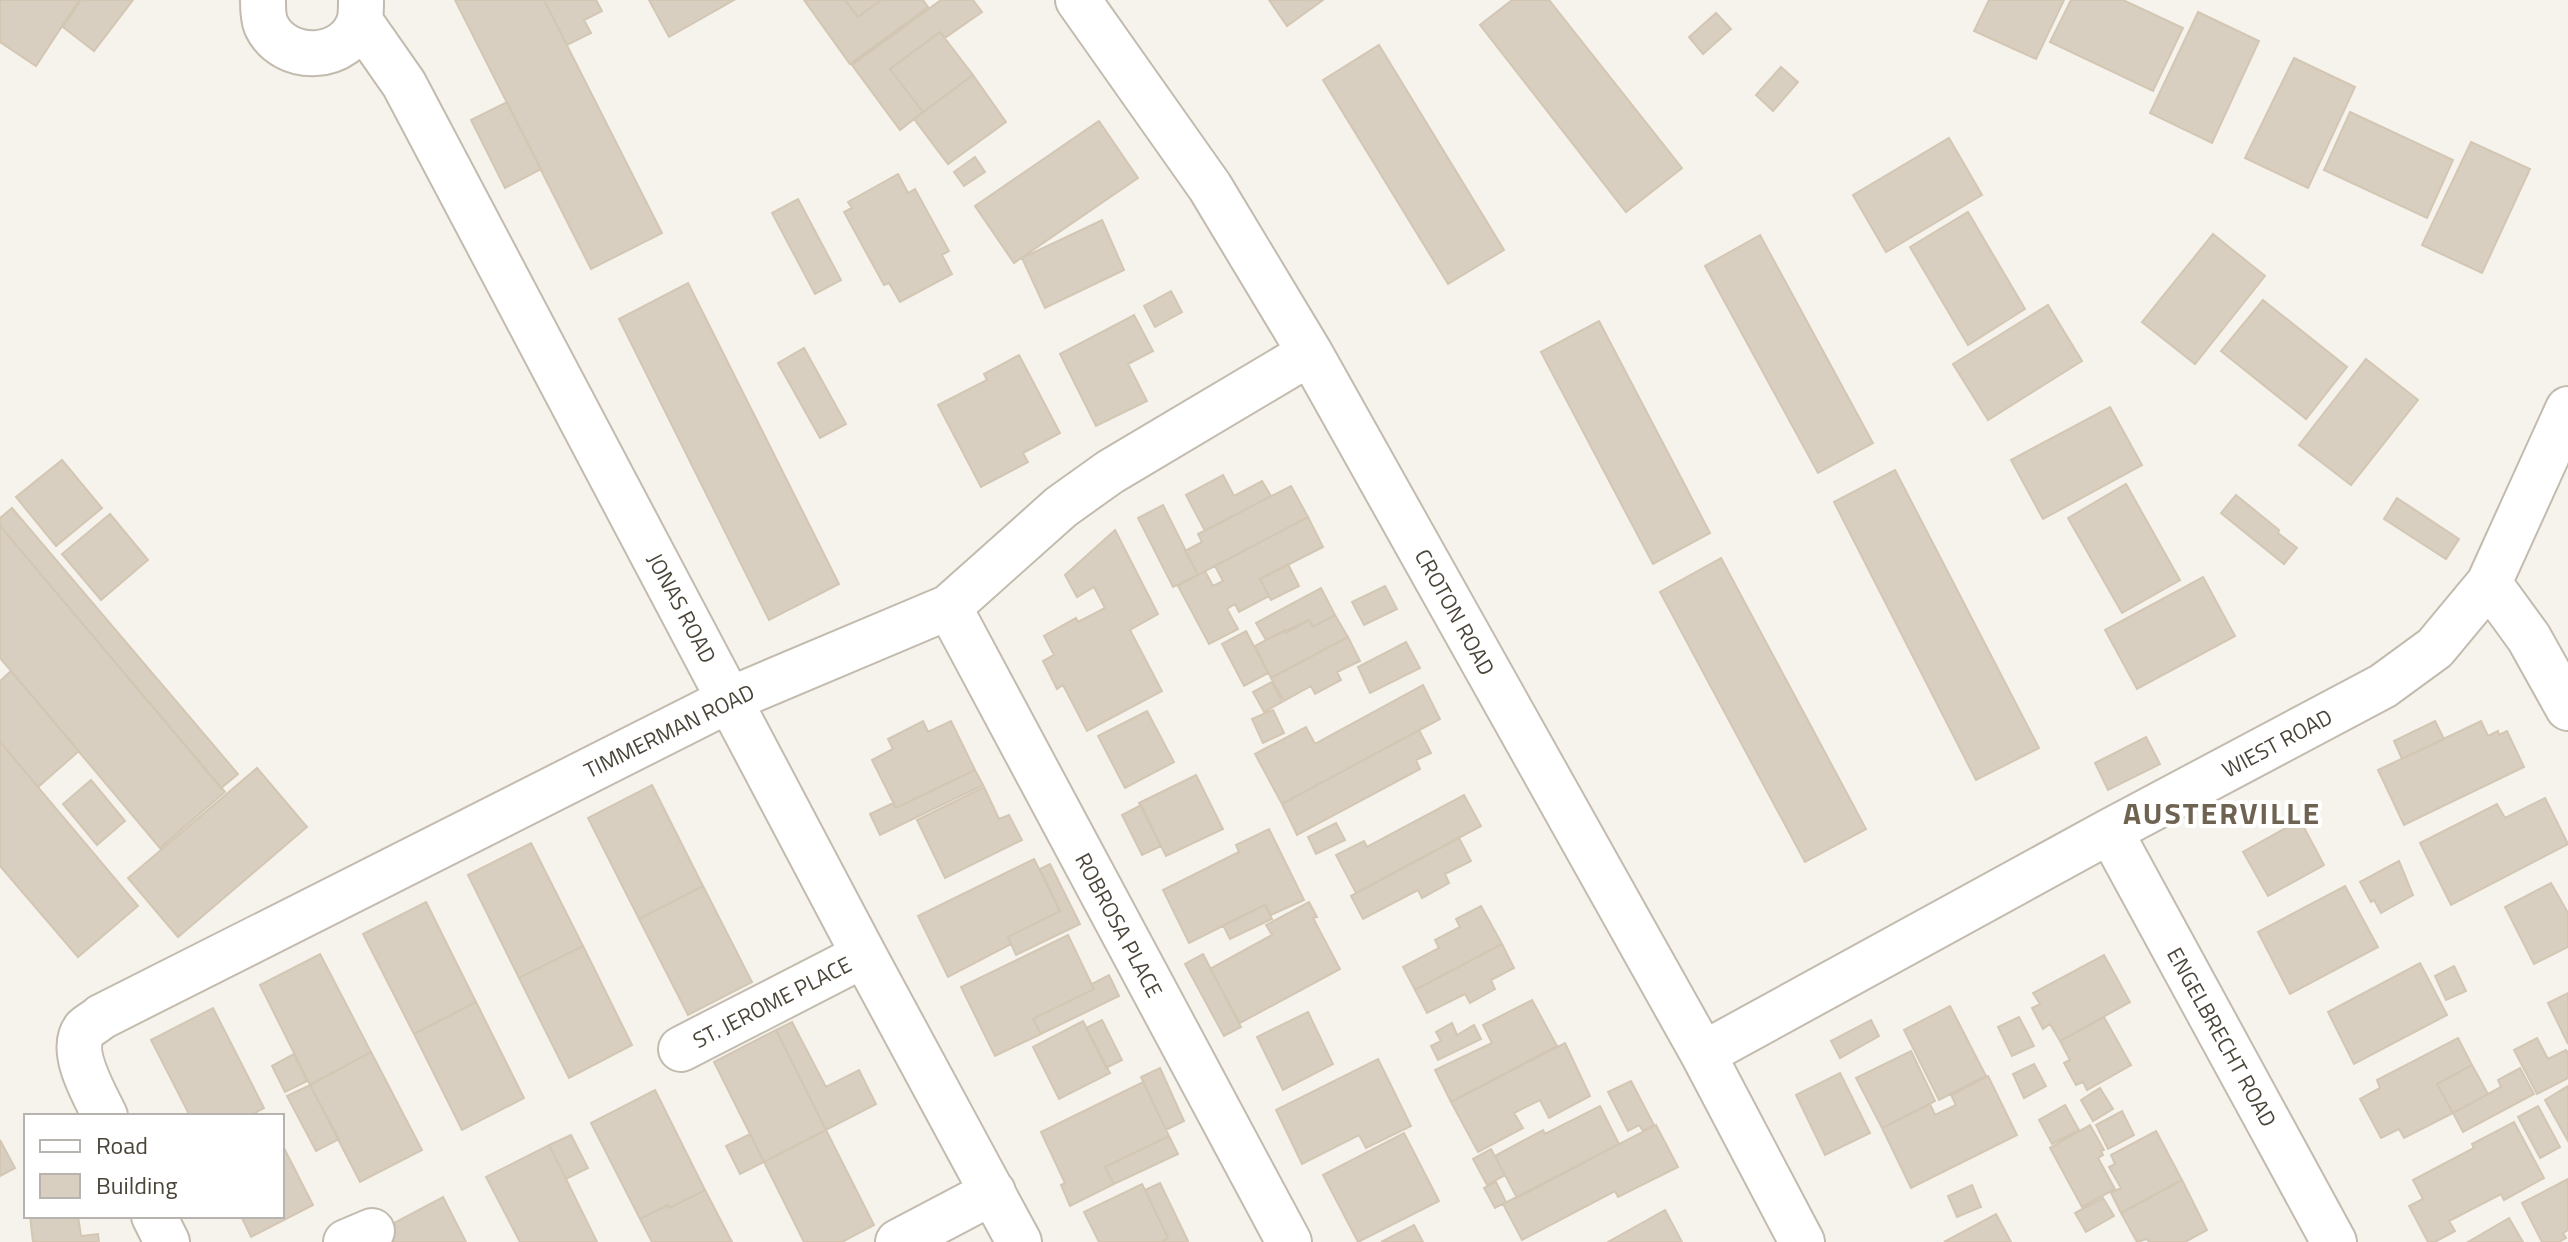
<svg xmlns="http://www.w3.org/2000/svg" width="2568" height="1242" viewBox="0 0 2568 1242" font-family="'Titillium Web',sans-serif">
<style>
.building{fill:#d8cfc1;stroke:#d3c7b4;stroke-width:2}
.lines{fill:none;stroke-linecap:round;stroke-linejoin:round}
.minor-casing{stroke:#c2bbae;stroke-width:48}
.minor{stroke:#fff;stroke-width:44}
.labels{text-anchor:middle;dominant-baseline:central;stroke-width:8;stroke-linejoin:round;paint-order:stroke}
.street-label{font-size:22px;fill:#4b4439;stroke:#fff}
.district-label{font-size:30px;font-weight:bold;letter-spacing:2px;fill:#6e6250;stroke:#fff}
</style>
<rect width="100%" height="100%" fill="#f6f3ec"/>
<!-- building -->
<path class="building" d="M 0,0 L 79,0 L 36,66 L 0,42 Z
M 81,0 L 133,0 L 94,51 L 63,27 Z
M 455,0 L 544,0 L 662,233 L 591,269 Z
M 544,0 L 596,0 L 602,11 L 584,20 L 591,33 L 567,45 Z
M 649,0 L 734,0 L 669,37 Z
M 804,0 L 845,0 L 858,17 L 881,0 L 923,0 L 928,7 L 850,64 Z
M 845,0 L 881,0 L 858,17 Z
M 941,0 L 973,0 L 982,12 L 945,38 L 940,32 L 890,69 L 923,112 L 900,130 L 852,65 Z
M 1269,0 L 1323,0 L 1287,26 Z
M 1512,0 L 1549,0 L 1682,168 L 1626,212 L 1480,25 Z
M 1989,0 L 2064,0 L 2036,59 L 1974,31 Z
M 2071,0 L 2123,0 L 2183,28 L 2153,91 L 2050,42 Z
M 2198,12 L 2259,41 L 2212,143 L 2150,113 Z
M 1716,13 L 1731,29 L 1703,54 L 1689,37 Z
M 940,32 L 973,75 L 923,112 L 890,69 Z
M 1379,45 L 1504,250 L 1448,284 L 1323,80 Z
M 2294,58 L 2355,87 L 2308,188 L 2245,158 Z
M 1781,67 L 1798,82 L 1773,111 L 1756,95 Z
M 973,75 L 1006,122 L 948,164 L 914,119 Z
M 507,102 L 541,169 L 505,188 L 471,120 Z
M 2350,112 L 2453,160 L 2427,218 L 2324,170 Z
M 1099,121 L 1138,178 L 1014,263 L 975,206 Z
M 1949,138 L 1982,195 L 1886,252 L 1853,195 Z
M 2471,142 L 2530,169 L 2482,273 L 2422,245 Z
M 975,157 L 985,172 L 964,186 L 954,172 Z
M 898,174 L 908,193 L 915,189 L 949,251 L 942,255 L 952,274 L 900,302 L 889,283 L 884,285 L 844,212 L 852,208 L 848,202 Z
M 798,199 L 841,280 L 815,294 L 772,213 Z
M 1968,212 L 2025,309 L 1968,345 L 1910,247 Z
M 1102,220 L 1124,270 L 1045,308 L 1022,258 Z
M 2213,234 L 2265,276 L 2195,364 L 2142,322 Z
M 1760,235 L 1873,443 L 1818,473 L 1705,266 Z
M 688,283 L 839,584 L 769,620 L 619,319 Z
M 1171,291 L 1182,312 L 1155,327 L 1144,306 Z
M 2263,300 L 2347,367 L 2306,419 L 2221,351 Z
M 2048,305 L 2082,361 L 1988,420 L 1953,364 Z
M 1134,315 L 1153,351 L 1128,364 L 1147,401 L 1096,426 L 1060,354 Z
M 1599,321 L 1710,533 L 1653,564 L 1541,352 Z
M 804,348 L 846,424 L 820,438 L 778,363 Z
M 1019,355 L 1060,433 L 1023,453 L 1028,462 L 981,487 L 938,405 L 987,380 L 984,374 Z
M 2366,359 L 2418,400 L 2351,485 L 2299,445 Z
M 2110,407 L 2142,465 L 2043,519 L 2011,460 Z
M 62,460 L 102,508 L 56,546 L 16,497 Z
M 1895,470 L 2039,748 L 1976,780 L 1834,502 Z
M 1223,475 L 1234,496 L 1262,481 L 1271,496 L 1205,531 L 1186,495 Z
M 2126,484 L 2180,580 L 2122,613 L 2068,518 Z
M 1291,486 L 1308,517 L 1198,575 L 1185,551 L 1202,542 L 1198,534 Z
M 2236,495 L 2279,530 L 2278,533 L 2297,548 L 2284,564 L 2221,513 Z
M 2397,498 L 2459,539 L 2446,559 L 2384,519 Z
M 1163,505 L 1198,575 L 1173,587 L 1138,518 Z
M 12,508 L 238,774 L 221,788 L 0,526 L 0,518 Z
M 110,514 L 148,560 L 101,600 L 62,554 Z
M 1308,517 L 1323,547 L 1260,579 L 1269,596 L 1239,612 L 1235,604 L 1227,609 L 1238,629 L 1209,644 L 1178,586 L 1205,571 L 1213,586 L 1223,581 L 1215,566 Z
M 0,526 L 225,792 L 160,848 L 0,658 Z
M 1115,530 L 1158,614 L 1130,630 L 1162,691 L 1087,731 L 1063,685 L 1057,689 L 1043,661 L 1054,655 L 1044,636 L 1076,618 L 1078,622 L 1105,608 L 1094,587 L 1077,597 L 1065,575 Z
M 1721,558 L 1866,829 L 1805,862 L 1660,592 Z
M 1288,564 L 1299,586 L 1271,600 L 1260,579 Z
M 2203,577 L 2235,636 L 2137,689 L 2105,630 Z
M 1385,586 L 1397,609 L 1364,625 L 1352,602 Z
M 1321,588 L 1335,615 L 1313,627 L 1309,620 L 1266,640 L 1256,623 Z
M 1335,615 L 1348,637 L 1271,678 L 1255,646 L 1285,630 L 1286,633 L 1309,620 L 1313,627 Z
M 1246,631 L 1268,673 L 1244,686 L 1222,644 Z
M 1348,637 L 1360,661 L 1337,672 L 1341,680 L 1315,694 L 1311,686 L 1284,701 L 1271,678 Z
M 1406,642 L 1420,668 L 1370,693 L 1358,667 Z
M 11,671 L 79,751 L 38,787 L 0,742 L 0,681 Z
M 1272,682 L 1282,702 L 1264,712 L 1253,692 Z
M 1423,685 L 1440,719 L 1282,804 L 1255,754 L 1306,727 L 1315,744 Z
M 1273,710 L 1284,733 L 1263,743 L 1252,719 Z
M 1147,711 L 1174,762 L 1125,788 L 1098,736 Z
M 923,721 L 928,732 L 951,721 L 975,770 L 896,808 L 872,760 L 893,749 L 888,739 Z
M 2435,721 L 2444,739 L 2402,759 L 2394,741 Z
M 2481,721 L 2488,736 L 2498,731 L 2499,735 L 2507,731 L 2524,767 L 2404,825 L 2378,770 Z
M 1419,730 L 1431,753 L 1416,760 L 1420,769 L 1297,835 L 1282,804 Z
M 2146,737 L 2160,764 L 2108,790 L 2095,763 Z
M 0,742 L 138,906 L 78,957 L 0,866 Z
M 257,768 L 307,827 L 178,937 L 128,878 Z
M 975,770 L 983,785 L 880,835 L 870,814 L 893,803 L 896,808 Z
M 1196,775 L 1223,829 L 1166,856 L 1139,803 Z
M 91,780 L 125,821 L 97,845 L 63,804 Z
M 652,785 L 703,886 L 639,919 L 588,818 Z
M 984,787 L 999,819 L 1009,815 L 1022,840 L 945,878 L 917,820 Z
M 1464,795 L 1481,826 L 1356,893 L 1336,855 L 1364,841 L 1367,847 Z
M 2545,798 L 2568,844 L 2451,905 L 2420,843 L 2497,804 L 2505,818 Z
M 1141,805 L 1161,846 L 1142,855 L 1122,815 Z
M 2300,820 L 2324,865 L 2268,896 L 2243,852 Z
M 1336,823 L 1345,840 L 1316,854 L 1308,837 Z
M 1269,829 L 1304,900 L 1271,915 L 1265,905 L 1189,943 L 1163,890 L 1239,852 L 1236,845 Z
M 1459,838 L 1471,861 L 1445,874 L 1449,883 L 1422,898 L 1418,890 L 1363,919 L 1351,896 Z
M 531,843 L 583,946 L 519,978 L 468,875 Z
M 1034,859 L 1060,911 L 1008,937 L 1011,944 L 948,977 L 918,916 Z
M 2399,861 L 2413,895 L 2381,913 L 2374,900 L 2371,902 L 2360,882 Z
M 1050,864 L 1080,924 L 1016,955 L 1008,937 L 1060,911 L 1040,869 Z
M 2551,883 L 2568,913 L 2568,947 L 2534,964 L 2505,907 Z
M 703,886 L 752,982 L 688,1015 L 639,919 Z
M 2345,886 L 2378,947 L 2290,994 L 2258,932 Z
M 426,902 L 476,1002 L 414,1034 L 363,934 Z
M 1309,902 L 1317,917 L 1313,918 L 1340,969 L 1240,1023 L 1210,969 L 1272,935 L 1266,925 Z
M 1265,905 L 1272,919 L 1230,939 L 1223,925 Z
M 1481,906 L 1502,944 L 1415,990 L 1403,967 L 1439,948 L 1435,940 L 1460,927 L 1456,919 Z
M 1068,935 L 1094,989 L 1033,1019 L 1041,1034 L 995,1056 L 961,987 Z
M 1502,944 L 1514,968 L 1491,980 L 1495,989 L 1470,1003 L 1465,994 L 1427,1013 L 1415,990 Z
M 583,946 L 632,1045 L 569,1078 L 519,978 Z
M 320,954 L 371,1052 L 310,1085 L 260,985 Z
M 1203,954 L 1241,1027 L 1224,1036 L 1185,964 Z
M 2104,955 L 2130,1002 L 2060,1041 L 2050,1024 L 2043,1029 L 2032,1008 L 2040,1004 L 2033,993 Z
M 2420,963 L 2447,1015 L 2354,1064 L 2328,1012 Z
M 2454,966 L 2466,991 L 2446,1000 L 2435,976 Z
M 1109,975 L 1119,996 L 1041,1034 L 1033,1019 L 1094,989 L 1092,984 Z
M 2568,993 L 2568,1044 L 2548,1003 Z
M 1532,1000 L 1557,1046 L 1451,1102 L 1435,1070 L 1492,1043 L 1483,1025 Z
M 476,1002 L 524,1098 L 462,1130 L 414,1034 Z
M 1950,1006 L 1986,1076 L 1939,1100 L 1904,1030 Z
M 213,1008 L 264,1108 L 249,1116 L 190,1116 L 151,1040 Z
M 1308,1012 L 1333,1064 L 1283,1090 L 1257,1037 Z
M 2019,1017 L 2034,1046 L 2012,1056 L 1998,1027 Z
M 2104,1017 L 2131,1065 L 2087,1090 L 2083,1082 L 2076,1085 L 2064,1063 L 2070,1060 L 2060,1041 Z
M 1102,1020 L 1122,1060 L 1106,1068 L 1086,1028 Z
M 1871,1020 L 1879,1036 L 1840,1058 L 1831,1041 Z
M 1083,1021 L 1110,1073 L 1059,1099 L 1033,1047 Z
M 792,1022 L 826,1087 L 859,1070 L 876,1104 L 826,1130 L 776,1030 Z
M 1452,1023 L 1457,1035 L 1474,1025 L 1481,1039 L 1438,1060 L 1431,1046 L 1441,1041 L 1436,1032 Z
M 776,1030 L 826,1130 L 764,1162 L 714,1062 Z
M 2458,1038 L 2472,1065 L 2437,1084 L 2453,1113 L 2404,1138 L 2399,1129 L 2381,1138 L 2360,1099 L 2380,1088 L 2377,1080 Z
M 2537,1038 L 2548,1059 L 2566,1050 L 2568,1053 L 2568,1078 L 2537,1094 L 2514,1050 Z
M 1565,1043 L 1590,1096 L 1549,1118 L 1540,1100 L 1514,1113 L 1523,1128 L 1478,1152 L 1451,1102 Z
M 1911,1051 L 1935,1101 L 1882,1128 L 1856,1078 Z
M 371,1052 L 422,1150 L 360,1182 L 310,1085 Z
M 294,1054 L 307,1081 L 285,1092 L 272,1066 Z
M 1378,1059 L 1411,1126 L 1366,1148 L 1359,1135 L 1302,1164 L 1276,1110 Z
M 2034,1064 L 2046,1086 L 2024,1098 L 2013,1074 Z
M 2472,1065 L 2488,1094 L 2453,1113 L 2437,1084 Z
M 1160,1068 L 1184,1121 L 1166,1130 L 1141,1077 Z
M 2520,1068 L 2534,1094 L 2463,1132 L 2453,1113 L 2501,1087 L 2498,1080 Z
M 1840,1073 L 1870,1133 L 1825,1155 L 1796,1095 Z
M 1988,1076 L 2017,1135 L 1911,1188 L 1882,1128 L 1930,1104 L 1935,1115 L 1956,1105 L 1951,1095 Z
M 1631,1081 L 1654,1125 L 1643,1131 L 1639,1125 L 1628,1131 L 1608,1092 Z
M 1143,1082 L 1169,1136 L 1105,1167 L 1114,1184 L 1070,1206 L 1061,1185 L 1065,1183 L 1041,1132 Z
M 310,1085 L 339,1139 L 316,1151 L 287,1096 Z
M 2568,1086 L 2568,1141 L 2545,1100 Z
M 2100,1088 L 2113,1109 L 2093,1121 L 2081,1100 Z
M 655,1090 L 705,1190 L 669,1208 L 668,1205 L 640,1219 L 591,1123 Z
M 2065,1105 L 2079,1130 L 2052,1144 L 2039,1120 Z
M 1600,1106 L 1619,1144 L 1517,1198 L 1495,1156 L 1543,1130 L 1545,1134 Z
M 2538,1106 L 2560,1147 L 2540,1158 L 2518,1117 Z
M 2122,1111 L 2134,1135 L 2108,1149 L 2096,1125 Z
M 2514,1122 L 2544,1178 L 2504,1200 L 2501,1194 L 2449,1221 L 2455,1231 L 2435,1242 L 2428,1242 L 2409,1206 L 2423,1199 L 2413,1180 L 2474,1148 L 2472,1144 Z
M 1656,1125 L 1678,1167 L 1618,1197 L 1615,1191 L 1522,1240 L 1503,1204 Z
M 2090,1125 L 2104,1150 L 2101,1151 L 2103,1155 L 2098,1158 L 2115,1189 L 2082,1207 L 2050,1148 Z
M 826,1130 L 874,1225 L 842,1242 L 804,1242 L 764,1162 Z
M 2156,1131 L 2182,1180 L 2121,1213 L 2111,1193 L 2121,1188 L 2109,1167 L 2115,1164 L 2111,1155 Z
M 1404,1133 L 1439,1201 L 1358,1242 L 1323,1175 Z
M 750,1134 L 764,1162 L 740,1174 L 726,1146 Z
M 571,1135 L 588,1168 L 566,1179 L 549,1145 Z
M 1169,1136 L 1178,1154 L 1114,1184 L 1105,1167 Z
M 0,1140 L 15,1168 L 0,1176 Z
M 282,1144 L 313,1205 L 251,1237 L 241,1216 L 282,1216 Z
M 549,1145 L 566,1179 L 597,1242 L 520,1242 L 486,1177 Z
M 1491,1149 L 1505,1175 L 1487,1185 L 1473,1159 Z
M 2568,1179 L 2568,1230 L 2563,1233 L 2566,1238 L 2559,1242 L 2542,1242 L 2522,1203 Z
M 2182,1180 L 2207,1230 L 2185,1242 L 2149,1242 L 2147,1239 L 2137,1242 L 2121,1213 Z
M 1496,1182 L 1506,1202 L 1495,1208 L 1484,1188 Z
M 1160,1183 L 1188,1241 L 1186,1242 L 1161,1242 L 1168,1238 L 1145,1190 Z
M 1142,1184 L 1168,1238 L 1161,1242 L 1099,1242 L 1084,1212 Z
M 1972,1185 L 1981,1207 L 1957,1217 L 1948,1196 Z
M 705,1190 L 732,1242 L 652,1242 L 640,1219 L 668,1205 L 669,1208 Z
M 443,1197 L 466,1242 L 387,1242 L 381,1230 Z
M 2103,1198 L 2114,1216 L 2086,1232 L 2075,1213 Z
M 1665,1210 L 1682,1242 L 1608,1242 Z
M 1996,1214 L 2011,1242 L 1944,1242 Z
M 30,1216 L 78,1216 L 81,1236 L 98,1234 L 99,1242 L 33,1242 Z
M 2509,1218 L 2523,1242 L 2468,1242 Z
M 1414,1225 L 1423,1242 L 1381,1242 Z"/>
<g class="lines">
<defs>
<path id="minor" d="M 263,0 C 263,7 263,18 266,25 C 284,65 349,62 360,19 C 361,13 361,6 361,0
M 1078,0 L 1210,187 L 1310,353 L 1703,1054 L 1802,1242
M 360,21 L 404,84 L 864,955 L 1019,1242
M 2489,583 L 2529,638 L 2568,708
M 949,607 L 1289,1242
M 2110,831 L 2334,1242
M 681,1049 L 864,955
M 1703,1054 L 2110,831 L 2383,686 L 2435,648 L 2489,583 L 2568,409
M 105,1116 C 95,1095 68,1051 85,1029 C 89,1025 97,1021 101,1017 L 731,699 L 949,607 L 1061,507 L 1110,472 L 1310,353
M 154,1216 L 167,1242
M 346,1242 L 372,1231
M 898,1242 L 993,1192"/>
</defs>
<!-- minor casing -->
<use href="#minor" class="minor-casing"/>
<!-- minor -->
<use href="#minor" class="minor"/>
</g>
<g class="labels">
<!-- street labels -->
<g class="street-label">
<text transform="translate(682 608) rotate(62)">JONAS ROAD</text>
<text transform="translate(1455 612) rotate(61)">CROTON ROAD</text>
<text transform="translate(669 731) rotate(-26)">TIMMERMAN ROAD</text>
<text transform="translate(2277 743) rotate(-28)">WIEST ROAD</text>
<text transform="translate(1119 925) rotate(62)">ROBROSA PLACE</text>
<text transform="translate(772 1002) rotate(-27)">ST. JEROME PLACE</text>
<text transform="translate(2222 1037) rotate(61)">ENGELBRECHT ROAD</text>
</g>
<!-- district labels -->
<g class="district-label">
<text x="2222" y="813">AUSTERVILLE</text>
</g>
</g>
<!-- legend -->
<rect x="24" y="1114" width="260" height="104" fill="#ffffff" stroke="#b7b4b0" stroke-width="2"/>
<rect x="40" y="1140" width="40" height="12" fill="#ffffff" stroke="#b7b4b0" stroke-width="2"/>
<text x="96" y="1154" font-size="24" fill="#4b4439">Road</text>
<rect x="40" y="1174" width="40" height="24" fill="#d8cfc1" stroke="#b7b4b0" stroke-width="2"/>
<text x="96" y="1194" font-size="24" fill="#4b4439">Building</text>
</svg>
